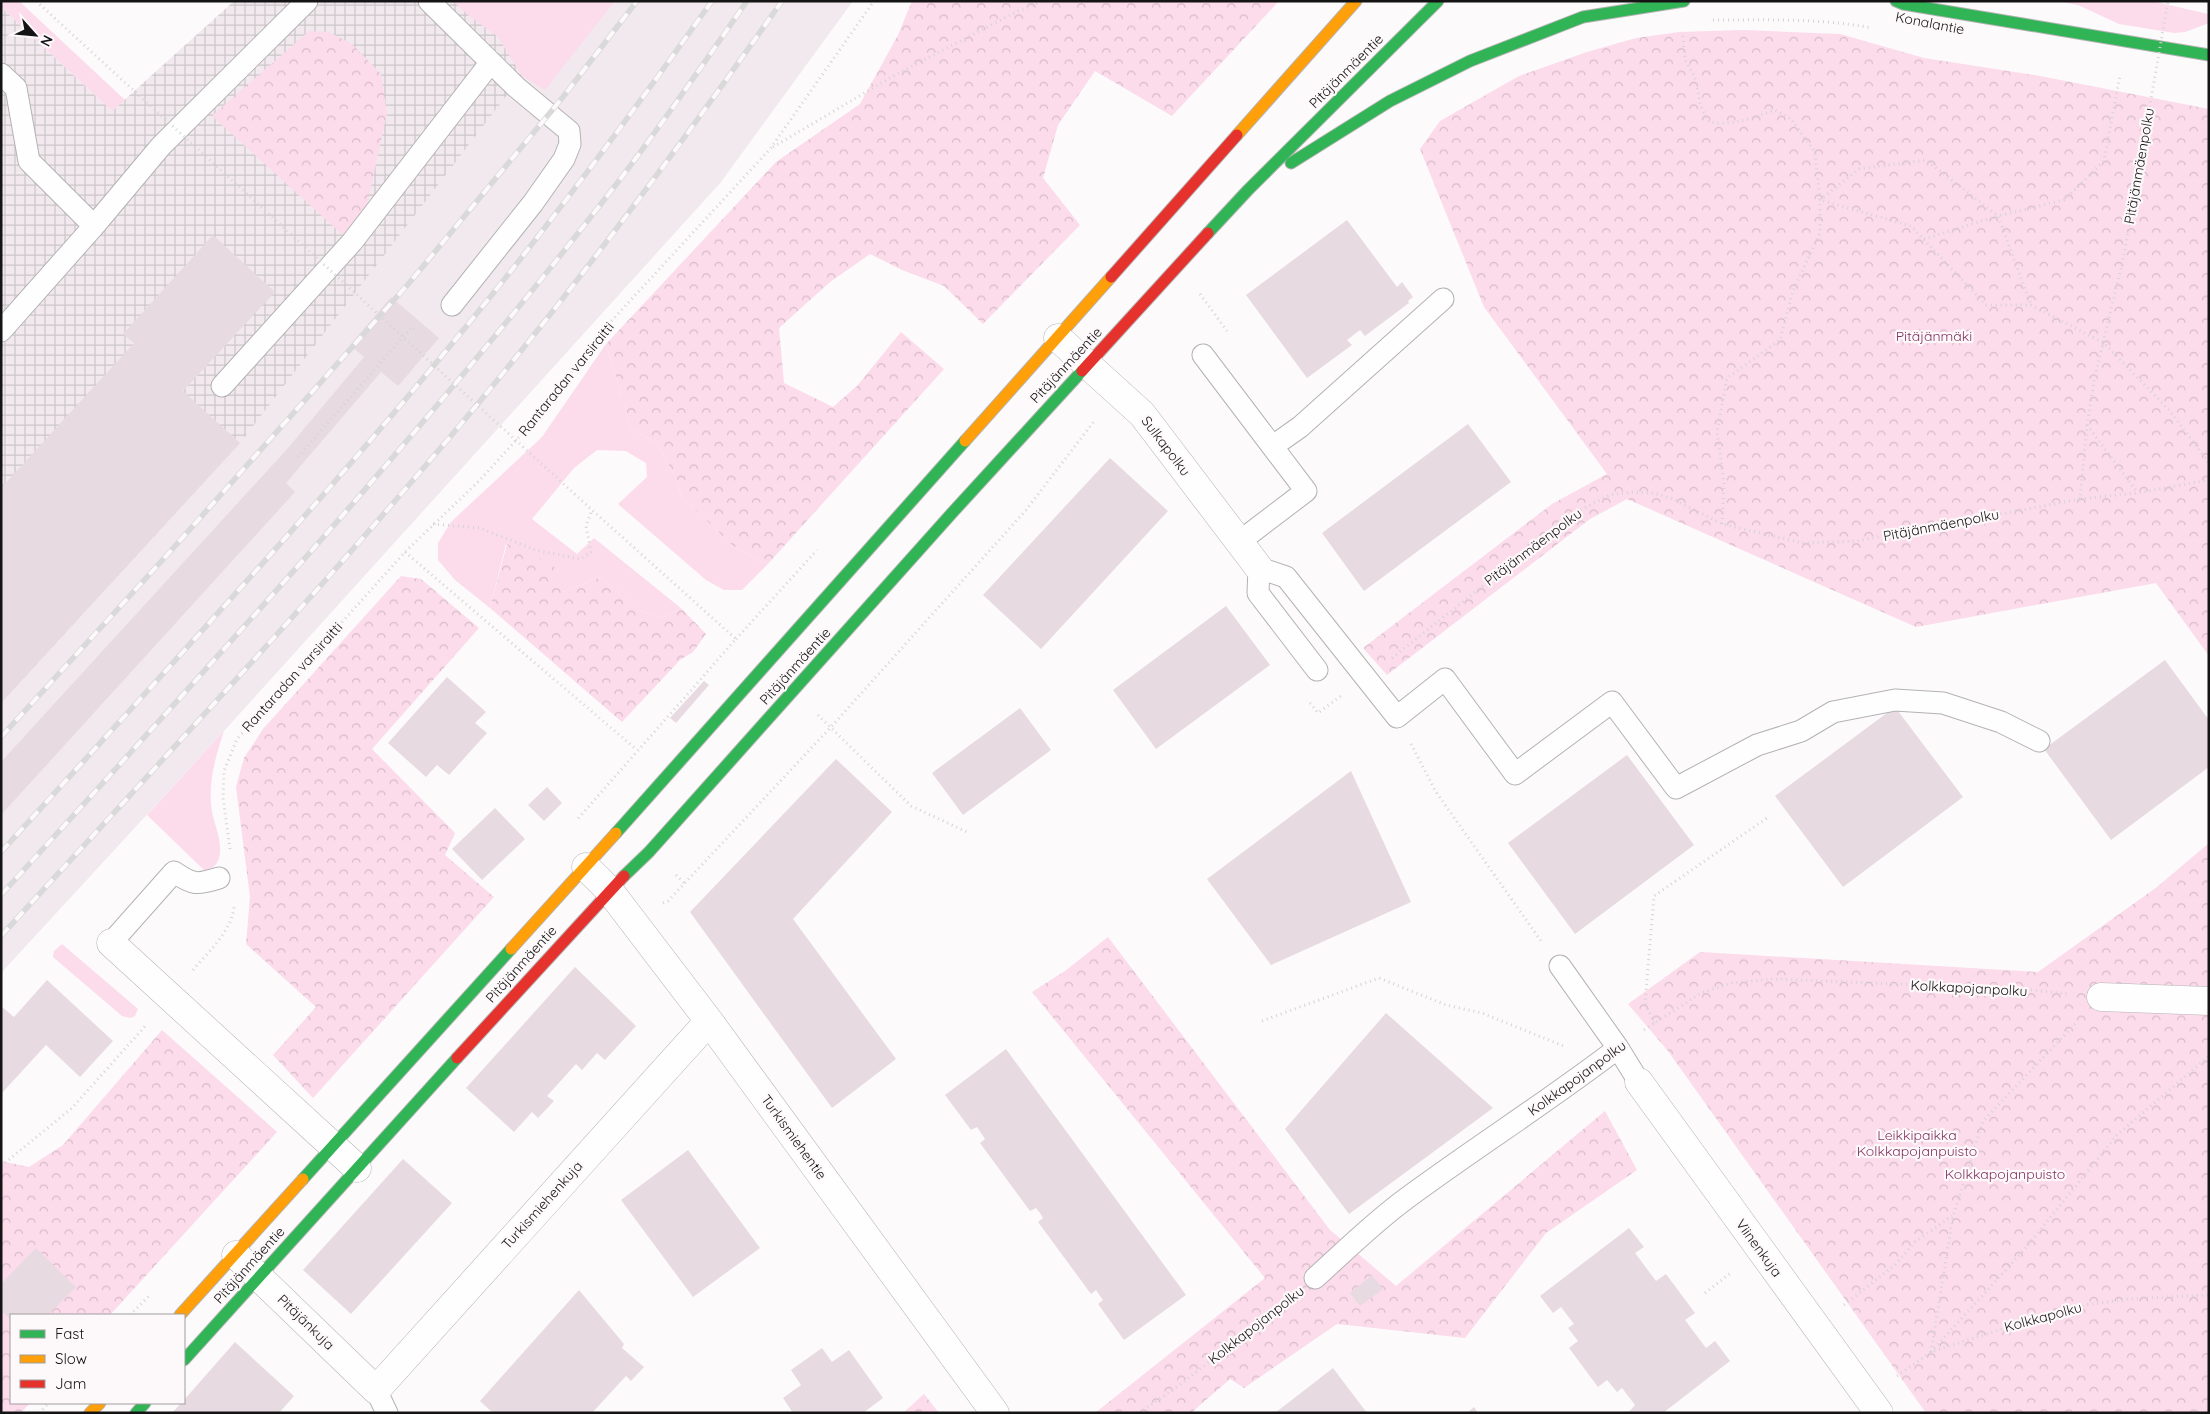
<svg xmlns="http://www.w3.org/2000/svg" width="2210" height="1414" viewBox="0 0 2210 1414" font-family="Quicksand,sans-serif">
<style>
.built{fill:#f1e9ed}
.industrial{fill:url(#industrial-grid)}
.grass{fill:#fcdbeb}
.forest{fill:url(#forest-crowns)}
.building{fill:#e8dae1}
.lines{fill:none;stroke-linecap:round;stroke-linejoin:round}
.lane-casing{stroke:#b4b3b4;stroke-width:23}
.street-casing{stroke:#b4b3b4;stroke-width:29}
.fast-casing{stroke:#b4b3b4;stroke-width:13}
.slow-casing{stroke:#b4b3b4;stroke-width:13}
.jam-casing{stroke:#b4b3b4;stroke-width:13}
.path{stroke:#d5d4d4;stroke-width:3;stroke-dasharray:1 4;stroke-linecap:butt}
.lane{stroke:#fffefe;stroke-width:21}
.street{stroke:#fffefe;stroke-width:28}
.fast{stroke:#30b455;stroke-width:11}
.slow{stroke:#ff9f0a;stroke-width:11}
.jam{stroke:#e5322d;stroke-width:11}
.rail-casing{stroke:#dad9d9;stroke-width:5.5}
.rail{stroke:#fdf9fa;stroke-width:4;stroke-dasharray:11;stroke-linecap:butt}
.path-bridge{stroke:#d5d4d4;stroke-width:3;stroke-dasharray:1 4;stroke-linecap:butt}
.labels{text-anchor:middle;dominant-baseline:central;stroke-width:4.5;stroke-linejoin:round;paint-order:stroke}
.street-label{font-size:14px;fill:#151414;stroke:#fdf9fa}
.park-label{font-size:14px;fill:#81305e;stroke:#fdf9fa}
</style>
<defs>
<pattern id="industrial-grid" width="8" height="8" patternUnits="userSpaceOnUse" patternTransform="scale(1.25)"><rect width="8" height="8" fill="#f1e9ed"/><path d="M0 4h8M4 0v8" fill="none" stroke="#cec7ca"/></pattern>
<pattern id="forest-crowns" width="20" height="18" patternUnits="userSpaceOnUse" patternTransform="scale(1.25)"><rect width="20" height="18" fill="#fcdbeb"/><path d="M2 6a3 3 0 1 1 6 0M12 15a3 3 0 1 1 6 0" fill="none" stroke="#d7bbc9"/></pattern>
</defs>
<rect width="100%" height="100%" fill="#fcfafb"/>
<!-- built -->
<path class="built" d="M 577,1 L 853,1 L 721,182 L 224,731 L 1,973 L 1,683 Z"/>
<!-- industrial -->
<path class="industrial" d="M 234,1 L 579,1 L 240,443 L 1,703 L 1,7 L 112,111 Z"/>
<!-- grass -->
<path class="grass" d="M 1,1 L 19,1 L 125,100 L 112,111 L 1,7 Z
M 453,1 L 615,1 L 545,90 L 522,76 L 498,37 L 468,15 Z
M 2057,1 L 2152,1 L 2208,14 L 2209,23 L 2185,32 L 2174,33 L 2119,24 L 2078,5 Z
M 606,344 L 631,428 L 656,443 L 677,479 L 681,496 L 733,546 L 767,565 L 742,590 L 724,590 L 706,580 L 618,504 L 647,477 L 646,463 L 626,451 L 597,450 L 574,468 L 532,519 L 577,554 L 594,538 L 682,609 L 662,618 L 639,611 L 601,577 L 563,592 L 506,544 L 490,608 L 455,580 L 438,560 L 438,543 L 451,522 L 542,437 Z
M 224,731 C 216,755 209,779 211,804 C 212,821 224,842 219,858 C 217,865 212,869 205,871 L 147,815 Z
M 62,944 L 138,1009 L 135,1016 L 130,1018 L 122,1016 L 53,957 L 54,951 Z"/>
<!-- forest -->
<path class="forest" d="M 912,1 L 1279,1 L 1172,116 L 1095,71 L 1058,125 L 1043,178 L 1080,225 L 983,324 L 944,286 L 902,270 L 870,254 L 830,282 L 779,328 L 784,383 L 833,407 L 857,386 L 901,332 L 944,369 L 767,565 L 733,546 L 681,496 L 677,479 L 656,443 L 631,428 L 606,344 L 776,162 L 860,104 L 898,35 Z
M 1744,30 L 1840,34 L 1924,58 L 2040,76 L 2209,109 L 2209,656 L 2156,583 L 1916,627 L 1627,499 L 1590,519 L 1387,675 L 1363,648 L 1552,504 L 1607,474 L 1484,307 L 1420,149 L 1440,121 L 1519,76 L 1587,52 L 1636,38 L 1679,32 Z
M 309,31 L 329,32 L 352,44 L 381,74 L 387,113 L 367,206 L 346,238 L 212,116 Z
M 507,544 L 553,564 L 563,592 L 601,577 L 639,611 L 662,618 L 682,609 L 706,634 L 693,652 L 680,660 L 622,722 L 490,608 Z
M 401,576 L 421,579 L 479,628 L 372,749 L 455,833 L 445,855 L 494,897 L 313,1098 L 273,1055 L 316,1007 L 246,944 L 250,897 L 236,787 L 244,758 L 263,729 Z
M 2209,843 L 2209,1413 L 1926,1413 L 1668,1051 L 1628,1004 L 1700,952 L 2038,972 L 2157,887 Z
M 1108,937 L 1330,1230 L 1396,1286 L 1605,1111 L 1637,1170 L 1546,1233 L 1465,1338 L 1337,1324 L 1244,1388 L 1230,1379 L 1191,1413 L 1095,1413 L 1265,1278 L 1032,992 L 1065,971 Z
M 162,1030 L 277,1132 L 110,1315 L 11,1315 L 11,1403 L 30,1403 L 21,1413 L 1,1413 L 1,1161 L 29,1167 L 63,1145 Z
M 924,1394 L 939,1413 L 903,1413 Z"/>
<!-- building -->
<path class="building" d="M 1347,220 L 1397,287 L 1402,282 L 1413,297 L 1408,301 L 1409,303 L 1365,336 L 1360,330 L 1347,340 L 1352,345 L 1307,378 L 1246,295 Z
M 213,235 L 275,292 L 183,391 L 240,443 L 1,703 L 1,488 L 134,343 L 123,334 Z
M 391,297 L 439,338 L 398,386 L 381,372 L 286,483 L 295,492 L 1,815 L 1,762 L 288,448 L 364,357 L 350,345 Z
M 1468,424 L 1511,482 L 1364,591 L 1322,533 Z
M 1110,458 L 1168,511 L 1041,649 L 983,595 Z
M 1226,606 L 1270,665 L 1156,749 L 1113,690 Z
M 2165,660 L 2209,720 L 2209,767 L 2111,840 L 2044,749 Z
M 447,677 L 486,712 L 475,723 L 487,733 L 449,775 L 437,765 L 426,777 L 388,743 Z
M 704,681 L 709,685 L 676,723 L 670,718 Z
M 1895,707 L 1963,797 L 1843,887 L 1775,796 Z
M 1020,708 L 1051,750 L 963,815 L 932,773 Z
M 1627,755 L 1694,845 L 1575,934 L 1508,843 Z
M 836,759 L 892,812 L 793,919 L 896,1059 L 832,1108 L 690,912 Z
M 1351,771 L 1411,902 L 1271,965 L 1207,879 Z
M 547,787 L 562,803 L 544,821 L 528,805 Z
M 495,808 L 525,839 L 482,880 L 452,849 Z
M 575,967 L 636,1026 L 605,1060 L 597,1053 L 582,1070 L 576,1064 L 547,1096 L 554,1101 L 538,1118 L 532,1112 L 514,1132 L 466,1088 Z
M 47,980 L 113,1041 L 80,1077 L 46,1045 L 1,1094 L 1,1006 L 14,1017 Z
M 1386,1013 L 1493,1108 L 1349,1214 L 1285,1129 Z
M 1006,1049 L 1186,1295 L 1124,1340 L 1098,1304 L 1103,1300 L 1096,1290 L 1091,1294 L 1038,1222 L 1043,1218 L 1040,1213 L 1036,1208 L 1030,1211 L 980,1143 L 985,1139 L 977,1127 L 971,1130 L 945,1095 Z
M 688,1150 L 760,1248 L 693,1297 L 621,1200 Z
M 403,1159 L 452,1203 L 351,1314 L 303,1270 Z
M 1629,1228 L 1644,1247 L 1635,1253 L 1656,1281 L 1666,1274 L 1695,1313 L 1685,1320 L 1706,1348 L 1715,1341 L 1730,1361 L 1663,1413 L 1628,1413 L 1635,1405 L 1622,1388 L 1617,1392 L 1607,1380 L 1598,1387 L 1569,1348 L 1578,1341 L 1568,1328 L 1574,1324 L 1561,1307 L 1553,1313 L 1540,1296 Z
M 36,1248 L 76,1287 L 48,1315 L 11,1315 L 11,1320 L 1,1310 L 1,1284 Z
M 1372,1275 L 1383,1289 L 1360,1306 L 1350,1293 Z
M 579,1290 L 624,1344 L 622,1348 L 644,1367 L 631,1381 L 626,1376 L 592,1413 L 493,1413 L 480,1401 Z
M 235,1342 L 294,1396 L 279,1413 L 172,1413 L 181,1403 L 184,1403 L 184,1400 Z
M 822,1348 L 832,1362 L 849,1350 L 883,1398 L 863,1413 L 793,1413 L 783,1398 L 801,1385 L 791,1370 Z
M 1333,1368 L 1367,1413 L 1275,1413 Z
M 1474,1407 L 1478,1413 L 1467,1413 Z"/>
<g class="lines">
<defs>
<path id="lane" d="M 429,1 L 516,87 L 569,131 L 570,144 L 564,159 L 533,203 L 452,305
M 1,74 L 16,88 L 29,161 L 94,226
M 1,331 L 94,226 L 161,146 L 307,1
M 1203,355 L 1306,491 L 1239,542
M 222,386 L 352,242 L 491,62
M 1273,446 L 1300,427 L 1443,299
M 1317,670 L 1258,593 L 1259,568 L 1286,577 L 1397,717 L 1445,679 L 1515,774 L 1612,702 L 1676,788 L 1757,745 L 1801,731 L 1833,712 L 1895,700 L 1943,703 L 2001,722 L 2039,741
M 111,943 L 174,872 C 193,885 197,885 219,878
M 1560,966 L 1618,1048 L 1639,1082
M 1315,1278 C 1345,1251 1374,1222 1407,1198 C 1476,1147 1549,1101 1618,1048
M 376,1390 L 387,1413"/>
<path id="street" d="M 1058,338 L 1142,414 L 1259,568
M 586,867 L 609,890 L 709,1021 L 995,1413
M 111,943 L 357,1168
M 2101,997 L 2209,1001
M 1639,1082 L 1879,1413
M 236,1255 L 376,1390 L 709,1021"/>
<path id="fast" d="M 1896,1 L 1903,4 L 2209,55
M 1291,163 L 1390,101 L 1470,61 L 1583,17 L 1684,1
M 1208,233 L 1248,190 L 1438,1
M 616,833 L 965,441
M 624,876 L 649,852 L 952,513 L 1082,371
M 303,1179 L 511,949
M 184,1360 L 457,1058
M 136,1413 L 145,1403"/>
<path id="slow" d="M 1237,135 L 1356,1
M 965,441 L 1111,277
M 511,949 L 616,833
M 180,1315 L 303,1179
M 90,1413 L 100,1403"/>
<path id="jam" d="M 1111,277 L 1237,135
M 1082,371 L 1208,233
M 457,1058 L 624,876"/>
</defs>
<!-- lane casing -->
<use href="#lane" class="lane-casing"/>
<!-- street casing -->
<use href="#street" class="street-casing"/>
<!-- fast casing -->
<use href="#fast" class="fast-casing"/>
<!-- slow casing -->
<use href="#slow" class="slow-casing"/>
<!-- jam casing -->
<use href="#jam" class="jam-casing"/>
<!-- path -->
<path class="path" d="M 1713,20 C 1766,20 1820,18 1872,28
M 1683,36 L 1685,60 L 1695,77 L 1701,107 L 1709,122 C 1733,126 1752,118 1775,110 L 1791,119 L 1815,152 L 1820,200 L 1911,226 L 1986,305 L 2031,305 L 2104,343 L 2170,411 L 2209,463
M 773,147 L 895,75 L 1018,11 L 1043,1
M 1924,239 L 1998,216 L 2064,200 L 2104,161 L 2120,75
M 1200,294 L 1227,331
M 2087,425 L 2137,492
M 298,457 L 412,327 L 417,331
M 2080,499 L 2137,493 L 2209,480
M 433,524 L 480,528 L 535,550 L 580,559 L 591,552 L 586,526 L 592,510 L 736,639 L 576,821
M 1722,524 L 1724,483 L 1717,432 L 1727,378 L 1780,340 L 1793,291 L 1820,233 L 1820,200 L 1859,169 L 1926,160 L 1998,216 L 2031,305
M 405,552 L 637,750
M 736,639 L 817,550
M 1392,658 L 1576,512 L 1610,495 L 1632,492 L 1653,493 L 1671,498 L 1722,524 L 1803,543 L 1857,541 L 2080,499 L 2087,425 L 2094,381 L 2124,255
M 1310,703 L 1318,713 L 1341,696
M 818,715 L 911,806 L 967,832
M 1411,744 L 1436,792 L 1541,941
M 230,849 L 223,798 L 224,771 L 237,739 L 405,552 L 480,480 L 549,404 L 593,341 L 770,149 L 874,1
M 676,875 L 684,883
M 663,903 L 668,901 L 831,727 L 1026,510 L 1095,420
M 193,970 C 209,951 231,932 234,907
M 1262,1021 L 1379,978 L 1446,1005 L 1482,1013 L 1566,1047
M 1654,1023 L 1645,1003 L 1654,896 L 1767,818
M 1644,1030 L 1701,993 L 1731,983 L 1773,979 L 2022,989 L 2068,994
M 1,1166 L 72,1108 L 147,1024
M 1705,1293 L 1732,1272
M 1844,1305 L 1895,1265 L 1915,1242 L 1952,1216
M 130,1315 L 149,1296
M 1931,1352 L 1953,1216 L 1983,1121 L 2076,1023
M 1931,1352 L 2024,1250 L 2117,1135 L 2209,1056
M 1897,1376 L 1931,1352 L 2048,1314 L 2086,1305 L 2129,1299 L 2209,1295
M 39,1413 L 49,1403
M 1139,1413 L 1181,1384 L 1291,1297"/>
<!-- lane -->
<use href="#lane" class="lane"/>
<!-- street -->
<use href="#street" class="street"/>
<!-- fast -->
<use href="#fast" class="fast"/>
<!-- slow -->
<use href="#slow" class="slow"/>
<!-- jam -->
<use href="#jam" class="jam"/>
<defs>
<path id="rail" d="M 1,737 L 168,554 L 410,282 L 563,97 L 637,1
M 1,852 C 167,669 336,488 491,296 C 568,200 641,101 712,1
M 1,895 C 213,662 426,431 618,182 C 663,123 705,62 747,1
M 1,936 C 145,778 293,621 432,458 C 557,313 672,158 782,1"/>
</defs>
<!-- rail casing -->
<use href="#rail" class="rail-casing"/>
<!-- rail -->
<use href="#rail" class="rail"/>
<!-- path-bridge -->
<path class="path-bridge" d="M 36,1 L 592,510
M 2124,255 L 2168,1"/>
</g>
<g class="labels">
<!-- street labels -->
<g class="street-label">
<text transform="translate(1930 23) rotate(11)">Konalantie</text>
<text transform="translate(1346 71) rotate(-45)">Pitäjänmäentie</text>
<text transform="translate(2139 166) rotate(-80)">Pitäjänmäenpolku</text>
<text transform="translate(1066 365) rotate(-47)">Pitäjänmäentie</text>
<text transform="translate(566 379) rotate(-51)">Rantaradan varsiraitti</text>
<text transform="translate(1166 446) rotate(53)">Sulkapolku</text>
<text transform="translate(1941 525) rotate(-11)">Pitäjänmäenpolku</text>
<text transform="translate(1533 547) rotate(-37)">Pitäjänmäenpolku</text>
<text transform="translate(795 666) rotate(-48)">Pitäjänmäentie</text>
<text transform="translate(292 677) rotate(-48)">Rantaradan varsiraitti</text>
<text transform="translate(521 964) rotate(-48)">Pitäjänmäentie</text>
<text transform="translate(1969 988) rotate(3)">Kolkkapojanpolku</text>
<text transform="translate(1577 1078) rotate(-36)">Kolkkapojanpolku</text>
<text transform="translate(794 1137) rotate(54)">Turkismiehentie</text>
<text transform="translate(542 1205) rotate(-48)">Turkismiehenkuja</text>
<text transform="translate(1759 1248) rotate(54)">Viinenkuja</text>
<text transform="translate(249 1265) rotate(-48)">Pitäjänmäentie</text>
<text transform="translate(2043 1317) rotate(-15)">Kolkkapolku</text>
<text transform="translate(306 1322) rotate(44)">Pitäjänkuja</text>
<text transform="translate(1256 1325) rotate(-38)">Kolkkapojanpolku</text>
</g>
<!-- park labels -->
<g class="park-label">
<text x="1934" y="336">Pitäjänmäki</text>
<text x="1917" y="1135">Leikkipaikka<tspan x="1917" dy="16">Kolkkapojanpuisto</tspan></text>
<text x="2005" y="1174">Kolkkapojanpuisto</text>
</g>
</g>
<!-- border -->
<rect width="2210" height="1414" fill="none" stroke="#151414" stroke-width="5"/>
<!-- legend -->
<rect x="10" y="1314" width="175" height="90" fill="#fdf9fa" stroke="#a09d9e"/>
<rect x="20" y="1330" width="25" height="8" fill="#30b455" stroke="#a09d9e"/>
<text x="55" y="1339" font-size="15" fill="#151414">Fast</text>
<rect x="20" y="1355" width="25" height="8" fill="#ff9f0a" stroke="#a09d9e"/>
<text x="55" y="1364" font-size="15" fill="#151414">Slow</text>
<rect x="20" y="1380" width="25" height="8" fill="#e5322d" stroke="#a09d9e"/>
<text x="55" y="1389" font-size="15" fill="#151414">Jam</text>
<!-- north arrow -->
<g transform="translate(35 35) rotate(117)" stroke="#fdf9fa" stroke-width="4" paint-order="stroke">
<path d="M0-4L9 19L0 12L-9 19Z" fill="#151414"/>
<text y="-8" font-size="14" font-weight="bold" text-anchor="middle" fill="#151414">N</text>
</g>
</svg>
